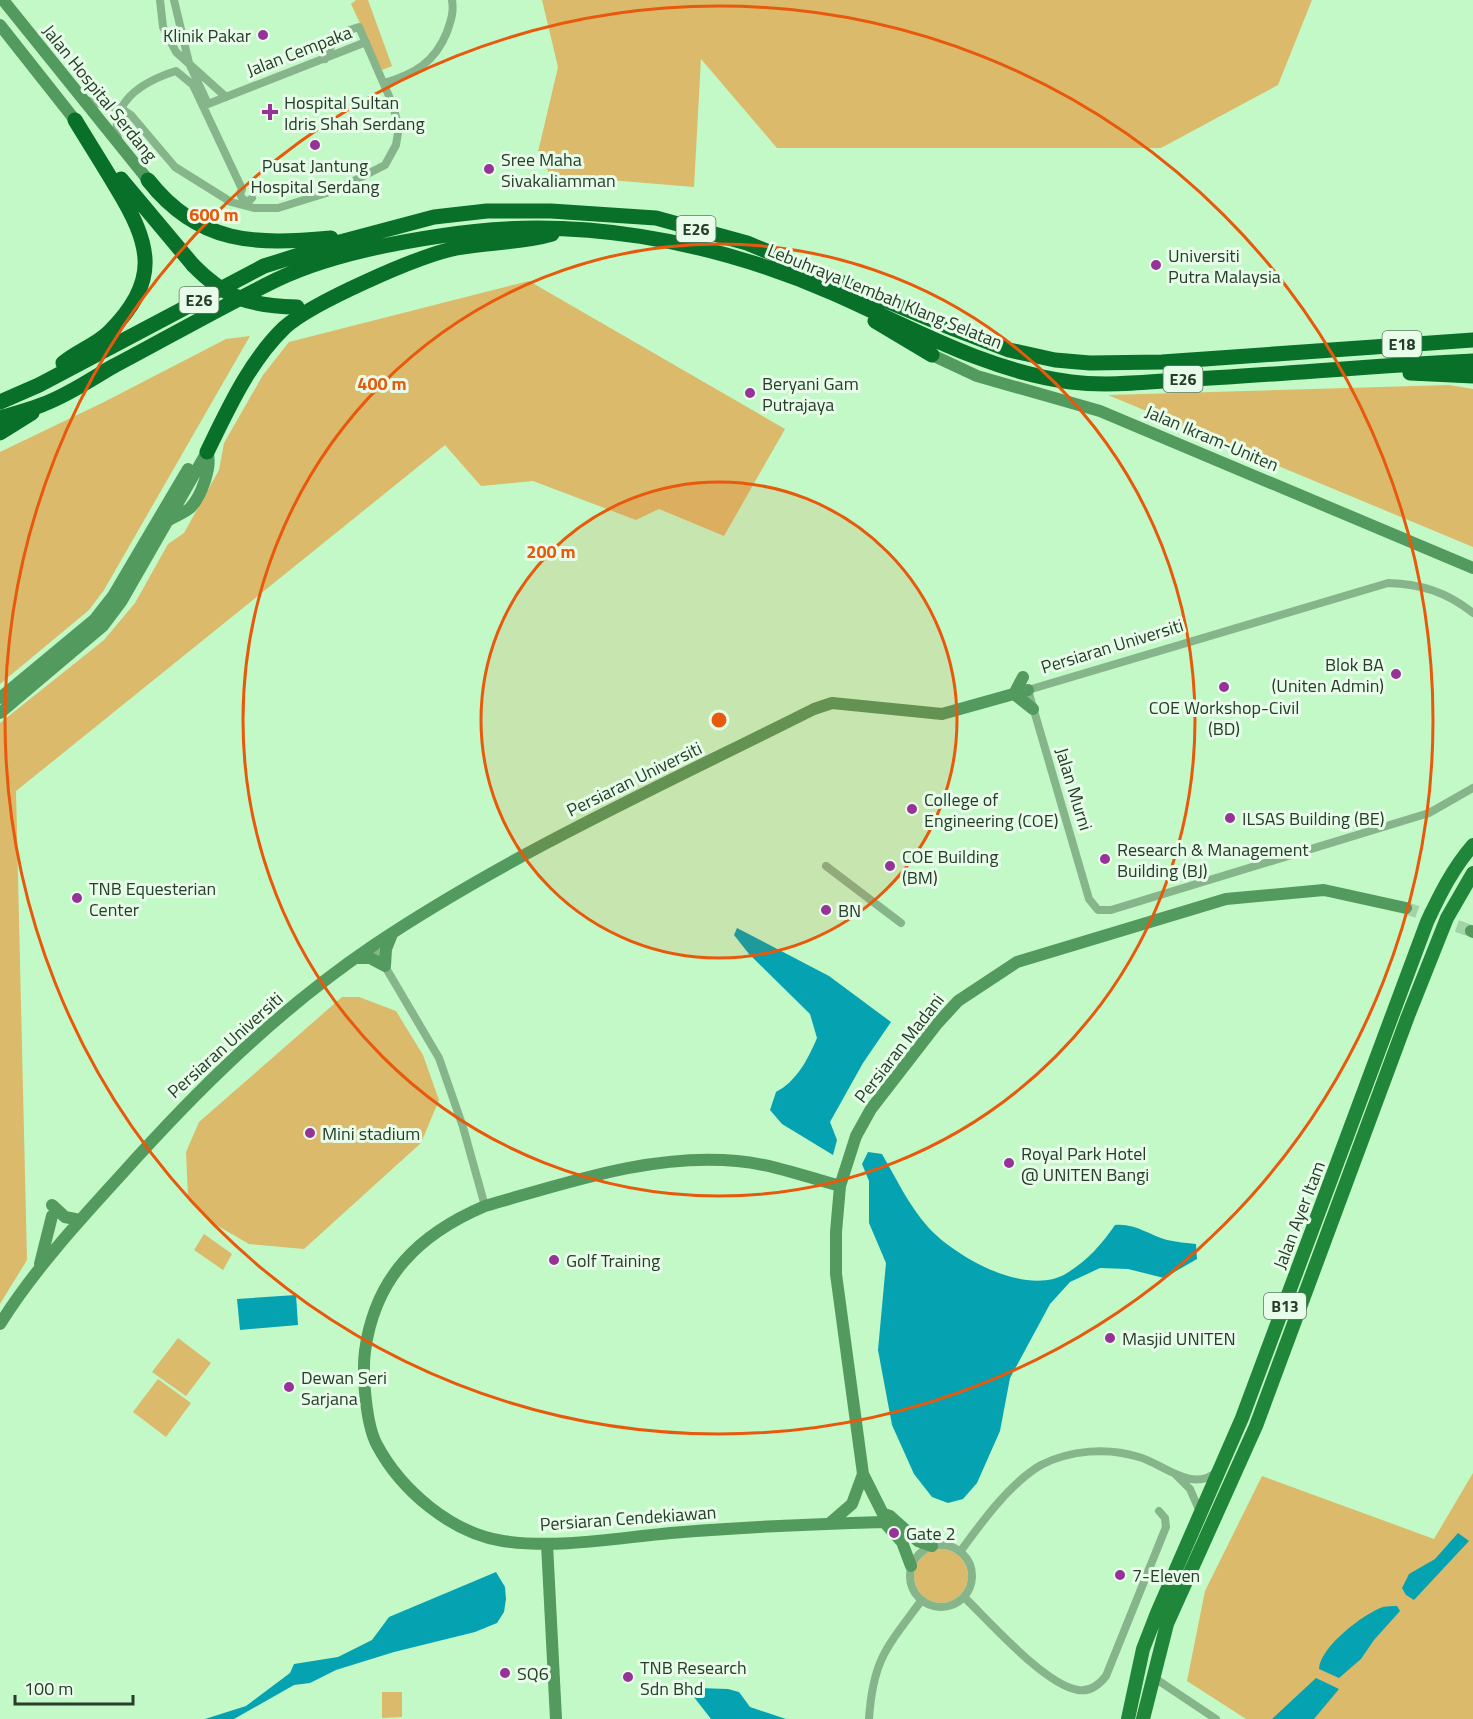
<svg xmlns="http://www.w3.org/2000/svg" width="1473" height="1719" viewBox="0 0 1473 1719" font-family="'Titillium Web',sans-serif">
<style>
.green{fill:#dbba6c}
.water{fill:#05a2b2}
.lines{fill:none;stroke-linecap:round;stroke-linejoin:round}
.secondary-tunnel{stroke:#a3d3a8;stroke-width:12;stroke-dasharray:12 6;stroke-linecap:butt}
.street{stroke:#86b48b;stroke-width:8}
.secondary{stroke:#529a5d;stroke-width:12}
.primary{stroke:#208639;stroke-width:14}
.highway{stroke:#087029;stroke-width:15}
.highway-bridge{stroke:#087029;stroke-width:15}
.ring{fill:none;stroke:#e8590c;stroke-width:3}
.poi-dot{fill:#973298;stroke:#e7fde9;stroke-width:2}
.labels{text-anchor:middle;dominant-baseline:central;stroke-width:6;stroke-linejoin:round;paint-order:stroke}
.shield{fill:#e7fde9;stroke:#617763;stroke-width:1.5}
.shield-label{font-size:16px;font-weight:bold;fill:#273d2a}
.poi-label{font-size:18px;fill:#273d2a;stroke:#e7fde9;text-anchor:start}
.street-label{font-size:18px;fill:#273d2a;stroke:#e7fde9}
.centre{fill:#e8590c;stroke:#e7fde9;stroke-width:3}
.ring-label{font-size:18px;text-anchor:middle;font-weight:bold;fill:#e8590c;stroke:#e7fde9;stroke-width:6;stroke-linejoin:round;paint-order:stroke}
</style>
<rect width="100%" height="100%" fill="#c2f9c7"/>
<!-- green -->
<path class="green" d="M 356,0 L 368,0 L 392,66 L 382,70 L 351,4 Z
M 542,0 L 1312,0 L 1278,85 L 1161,148 L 777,148 L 701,59 L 694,187 L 550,175 L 538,152 L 558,67 Z
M 529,281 L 785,429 L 724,536 L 659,509 L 636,520 L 533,481 L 481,486 L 445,445 L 16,791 L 27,1260 L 0,1304 L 0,723 L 104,640 L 135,603 L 168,544 L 184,533 L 219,470 L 224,443 L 263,375 L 289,342 Z
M 250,336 L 104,590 L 89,610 L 0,684 L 0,452 L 104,402 L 226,339 Z
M 1449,385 L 1473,389 L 1473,547 L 1108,395 Z
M 342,997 L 359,997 L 396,1011 L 423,1055 L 439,1100 L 421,1143 L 304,1249 L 249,1244 L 211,1222 L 188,1196 L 186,1152 L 199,1122 Z
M 204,1234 L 232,1254 L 223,1270 L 194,1250 Z
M 178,1338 L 211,1363 L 186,1396 L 152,1372 Z
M 158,1379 L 191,1403 L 166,1437 L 133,1412 Z
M 1473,1473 L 1473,1719 L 1246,1719 L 1187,1681 L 1205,1591 L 1262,1476 L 1434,1539 Z
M914 1576a27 27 0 1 1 54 0a27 27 0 1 1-54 0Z
M 382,1692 L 402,1692 L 402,1717 L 382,1718 Z"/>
<!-- water -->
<path class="water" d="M 737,928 L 829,976 L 891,1022 L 863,1063 L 830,1122 L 837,1140 L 833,1155 L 782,1124 L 770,1110 L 776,1092 C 797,1081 808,1059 817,1038 L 810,1014 L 749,954 L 734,935 Z
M 868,1152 L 882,1154 C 896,1178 909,1206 928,1227 C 955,1257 1028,1298 1067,1273 C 1087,1261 1102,1244 1115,1225 C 1135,1223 1149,1235 1167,1240 C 1176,1242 1187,1243 1196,1244 L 1197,1259 L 1164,1278 L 1128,1269 L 1100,1268 L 1070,1282 L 1050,1304 L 1010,1378 L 1000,1431 L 977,1483 L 963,1499 L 948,1503 L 932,1497 L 914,1474 L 892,1425 L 878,1350 L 886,1263 L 869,1223 L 869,1181 L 862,1164 Z
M 296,1295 L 298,1325 L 240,1330 L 237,1299 Z
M 1458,1533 L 1469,1541 L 1414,1600 L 1406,1595 L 1402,1588 L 1409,1574 L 1435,1559 Z
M 496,1572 L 505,1587 L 506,1599 L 504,1612 L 497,1623 L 475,1632 L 394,1652 L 336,1670 L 310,1683 L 294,1685 L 234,1719 L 205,1719 L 246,1706 L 290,1673 L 294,1664 L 338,1657 L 372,1640 L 389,1617 Z
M 1397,1606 L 1400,1611 L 1374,1640 L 1361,1659 L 1339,1678 L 1319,1669 C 1320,1647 1363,1614 1383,1607 C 1387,1606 1393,1606 1397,1606 Z
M 1316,1678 L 1339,1689 L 1314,1719 L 1272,1719 Z
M 692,1684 L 699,1688 L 728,1689 L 739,1692 L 750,1707 L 786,1719 L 711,1719 L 690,1692 Z"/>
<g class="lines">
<!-- secondary-tunnel -->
<path class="secondary-tunnel" d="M 1406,908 L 1471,931"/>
<!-- street -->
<path class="street" d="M 160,0 L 163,27 L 176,52 L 226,97
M 174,0 L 189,63 L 207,102
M 384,83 C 415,74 435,62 447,32 C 451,20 454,13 452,0
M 85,100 L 122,109 L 131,115 L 175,167 L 231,202 L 254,208 L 278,208 L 336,190 L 385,165 L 396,145 L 399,127 L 392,103 L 359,27 C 335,34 335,37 325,59
M 208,104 L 366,42
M 119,142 C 107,102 144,81 176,71 L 193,85 L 242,189 L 240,194 L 243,200 L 249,201 L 252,198
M 1473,613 C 1447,592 1421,584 1388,583 L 1028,690 L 1089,899 L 1098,910 L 1111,910 L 1429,813 L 1473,788
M 826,866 L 901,923
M 373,946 L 439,1058 L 463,1127 L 485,1206
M 1175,1474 L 1190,1489 L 1200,1512
M910 1576a31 31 0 1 1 62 0a31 31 0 1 1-62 0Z
M 960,1552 C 981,1523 1010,1483 1041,1465 C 1070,1450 1108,1447 1139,1457 C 1163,1464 1192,1492 1215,1473
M 964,1597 C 990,1622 1045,1685 1078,1690 C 1090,1692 1099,1685 1106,1676 L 1166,1527 L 1165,1518 L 1159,1511
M 1153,1677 L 1216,1719
M 869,1719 C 873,1659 887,1647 921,1601"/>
<!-- secondary -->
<path class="secondary" d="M 3,0 L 148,180
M 0,25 L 75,120
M 932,355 L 977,376 L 1100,411 L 1473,568
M 169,520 C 176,516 184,513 190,508 C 201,497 213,465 207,452
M 1014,694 L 1033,709
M 1014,694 L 1023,677
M 0,698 L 95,619 L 113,596 L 188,469
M 0,713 L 103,626 L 121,602 L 207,452
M 1471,931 L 1473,932
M 357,958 L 370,958 L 385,966 L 386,949 L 392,934
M 840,1186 C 807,1177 772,1164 737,1161 C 651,1153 567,1183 485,1206 C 419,1234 375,1277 365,1351 C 362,1374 366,1425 377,1445 C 401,1490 451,1533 503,1541 C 558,1549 616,1538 671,1533 C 741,1527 813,1524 884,1522 L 890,1516
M 52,1205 L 65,1217 L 80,1220
M 40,1264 L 52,1216
M 0,1324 C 34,1270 78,1222 121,1175 C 197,1090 279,1009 374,945 C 513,852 665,784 814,709 L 832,703 L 942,714 L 1028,690
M 884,1514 L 890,1516 L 918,1541 L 932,1546
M 830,1523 L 852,1504 L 863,1474
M 547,1544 L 556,1719
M 911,1566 L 902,1542 L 884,1522 L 883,1514 L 863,1474 L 836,1274 L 836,1232 L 840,1186 L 856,1136 L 871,1109 L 936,1025 L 958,1001 L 1017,962 L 1226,899 L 1324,890 L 1406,908"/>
<!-- primary -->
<path class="primary" d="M 1128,1719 L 1143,1649 L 1157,1613 L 1242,1418 L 1427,922 C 1440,894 1453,868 1473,845
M 1143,1719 L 1167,1624 L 1256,1426 L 1408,1016 L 1447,918 L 1473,873"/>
<!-- highway -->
<path class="highway" d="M 121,179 L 193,265
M 148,180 C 199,245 256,245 331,238
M 875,321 L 932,355
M 63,363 C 77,351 96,345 109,332 C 161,281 151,244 116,187 C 103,165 89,143 75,120
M 1410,373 L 1473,376
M 0,402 L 39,385 L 264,266 L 340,242 L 434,217 L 487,211 L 551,211 L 656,218 L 747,243 L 954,329 L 1009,350 L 1055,360 L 1090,363 L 1162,362 L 1473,340
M 0,418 C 15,413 30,410 44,404 C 68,395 90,380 112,367 C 167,338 221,307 276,280 C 326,256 386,244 440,236 C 573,214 711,240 833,293 C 910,327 986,371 1071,382 C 1111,387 1155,381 1195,379 C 1288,374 1380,365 1473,361
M 0,433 L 32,413
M 207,452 C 228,409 249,362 284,328 C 311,303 420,255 457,248 C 488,242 522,243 552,234"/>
<!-- highway-bridge -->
<path class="highway-bridge" d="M 193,265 C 226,299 251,306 297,307"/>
</g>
<!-- distance rings -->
<circle cx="719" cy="720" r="238" fill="#e8590c" fill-opacity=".12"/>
<g class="ring">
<circle cx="719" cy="720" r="238"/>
<circle cx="719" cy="720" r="476"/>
<circle cx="719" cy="720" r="714"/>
</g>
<!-- markers -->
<g class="poi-dot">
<circle cx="263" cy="35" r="6"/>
<path d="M267 103h6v6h6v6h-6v6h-6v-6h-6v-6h6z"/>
<circle cx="315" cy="145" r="6"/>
<circle cx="489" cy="169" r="6"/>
<circle cx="1156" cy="265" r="6"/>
<circle cx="750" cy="393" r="6"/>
<circle cx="1396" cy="674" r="6"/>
<circle cx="1224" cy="687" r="6"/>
<circle cx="912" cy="809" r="6"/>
<circle cx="1230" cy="818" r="6"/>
<circle cx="1105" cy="859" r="6"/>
<circle cx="890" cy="866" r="6"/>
<circle cx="77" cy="898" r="6"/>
<circle cx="826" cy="910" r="6"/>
<circle cx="310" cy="1133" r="6"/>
<circle cx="1009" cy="1163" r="6"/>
<circle cx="554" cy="1260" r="6"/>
<circle cx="1110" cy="1338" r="6"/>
<circle cx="289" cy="1387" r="6"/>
<circle cx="894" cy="1533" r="6"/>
<circle cx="1120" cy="1575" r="6"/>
<circle cx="505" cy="1673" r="6"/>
<circle cx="628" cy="1677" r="6"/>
</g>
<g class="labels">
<!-- shield labels -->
<g class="shield">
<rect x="676.5" y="216" width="39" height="26" rx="4.5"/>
<rect x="179.5" y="287" width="39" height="26" rx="4.5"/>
<rect x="1382.5" y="331" width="39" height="26" rx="4.5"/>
<rect x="1163.5" y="366" width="39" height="26" rx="4.5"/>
<rect x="1264" y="1293" width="42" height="26" rx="4.5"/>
</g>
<g class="shield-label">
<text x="696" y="229">E26</text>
<text x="199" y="300">E26</text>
<text x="1402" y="344">E18</text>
<text x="1183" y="379">E26</text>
<text x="1285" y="1306">B13</text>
</g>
<!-- poi labels -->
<g class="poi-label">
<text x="251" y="35" text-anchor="end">Klinik Pakar</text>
<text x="284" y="102">Hospital Sultan<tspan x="284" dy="21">Idris Shah Serdang</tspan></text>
<text x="501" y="159">Sree Maha<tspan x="501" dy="21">Sivakaliamman</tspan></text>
<text x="315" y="165" text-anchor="middle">Pusat Jantung<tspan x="315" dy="21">Hospital Serdang</tspan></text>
<text x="1168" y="255">Universiti<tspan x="1168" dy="21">Putra Malaysia</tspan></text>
<text x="762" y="383">Beryani Gam<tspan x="762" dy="21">Putrajaya</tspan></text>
<text x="1384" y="664" text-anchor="end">Blok BA<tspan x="1384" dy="21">(Uniten Admin)</tspan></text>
<text x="1224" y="707" text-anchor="middle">COE Workshop-Civil<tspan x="1224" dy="21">(BD)</tspan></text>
<text x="924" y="799">College of<tspan x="924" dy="21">Engineering (COE)</tspan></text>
<text x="1242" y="818">ILSAS Building (BE)</text>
<text x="1117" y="849">Research &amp; Management<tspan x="1117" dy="21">Building (BJ)</tspan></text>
<text x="902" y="856">COE Building<tspan x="902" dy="21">(BM)</tspan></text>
<text x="89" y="888">TNB Equesterian<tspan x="89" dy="21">Center</tspan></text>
<text x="838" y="910">BN</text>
<text x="322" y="1133">Mini stadium</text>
<text x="1021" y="1153">Royal Park Hotel<tspan x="1021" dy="21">@ UNITEN Bangi</tspan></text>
<text x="566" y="1260">Golf Training</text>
<text x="1122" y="1338">Masjid UNITEN</text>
<text x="301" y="1377">Dewan Seri<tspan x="301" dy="21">Sarjana</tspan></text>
<text x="906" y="1533">Gate 2</text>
<text x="1132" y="1575">7-Eleven</text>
<text x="640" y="1667">TNB Research<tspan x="640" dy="21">Sdn Bhd</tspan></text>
<text x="517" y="1673">SQ6</text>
</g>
<!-- street labels -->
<g class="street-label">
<text transform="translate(299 51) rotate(-21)">Jalan Cempaka</text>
<text transform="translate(100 93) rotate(51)">Jalan Hospital Serdang</text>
<text transform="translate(885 296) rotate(22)">Lebuhraya Lembah Klang Selatan</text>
<text transform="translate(1212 438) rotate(23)">Jalan Ikram-Uniten</text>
<text transform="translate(1112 646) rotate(-17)">Persiaran Universiti</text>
<text transform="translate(634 779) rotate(-26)">Persiaran Universiti</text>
<text transform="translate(1074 789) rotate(73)">Jalan Murni</text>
<text transform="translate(225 1045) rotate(-42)">Persiaran Universiti</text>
<text transform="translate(899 1048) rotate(-52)">Persiaran Madani</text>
<text transform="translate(1299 1215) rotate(-69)">Jalan Ayer Itam</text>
<text transform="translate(628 1518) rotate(-4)">Persiaran Cendekiawan</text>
</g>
</g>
<circle cx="719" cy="720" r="9" class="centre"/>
<g class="ring-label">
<text x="214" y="221">600 m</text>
<text x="382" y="390">400 m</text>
<text x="551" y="558">200 m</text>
</g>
<!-- scale -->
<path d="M15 1695v9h118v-9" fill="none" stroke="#273d2a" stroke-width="3"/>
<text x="24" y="1695" font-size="18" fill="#273d2a" stroke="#e7fde9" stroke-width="4.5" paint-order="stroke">100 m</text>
</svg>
